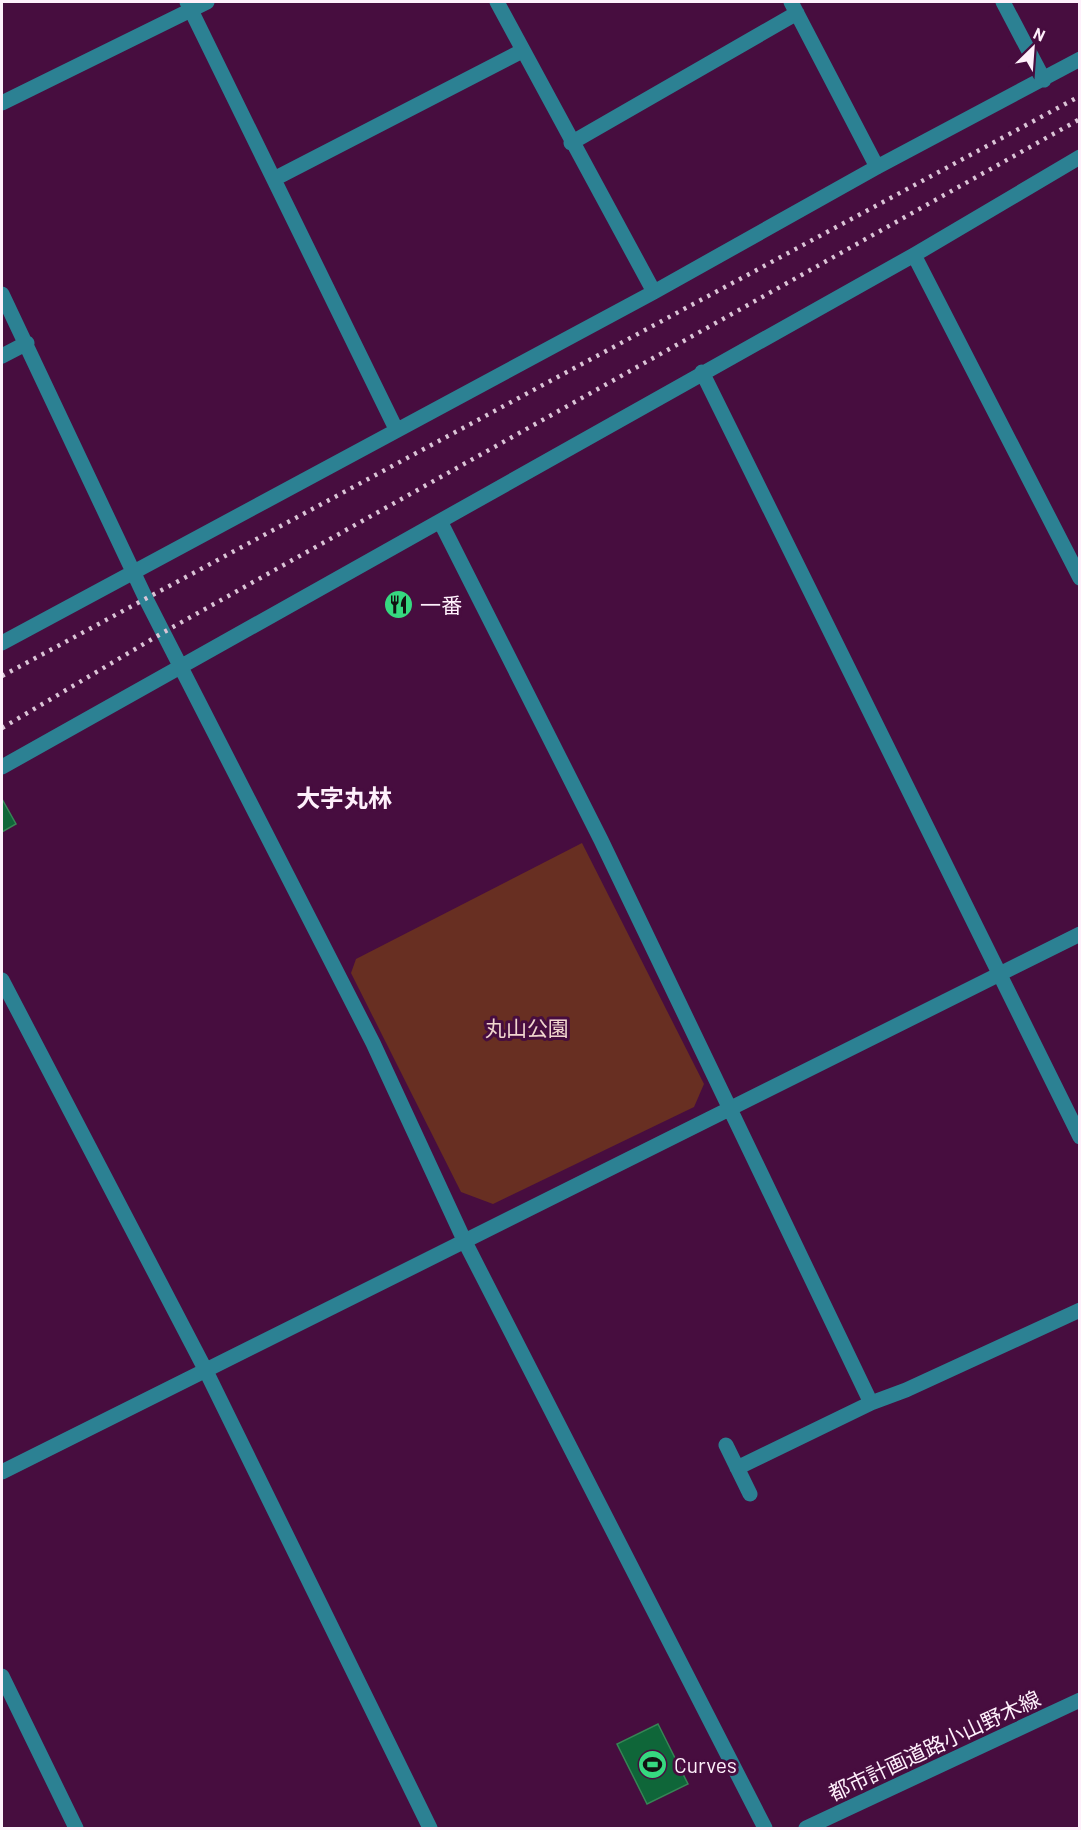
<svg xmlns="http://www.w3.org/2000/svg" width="1081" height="1830" viewBox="0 0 1081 1830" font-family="Barlow,'Noto Sans JP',sans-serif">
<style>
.green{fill:#682f22}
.building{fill:#0f6639;stroke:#368555;stroke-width:1.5}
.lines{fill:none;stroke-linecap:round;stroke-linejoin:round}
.minor{stroke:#2c8193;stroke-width:15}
.rail{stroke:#dac4d6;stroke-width:4.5;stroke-dasharray:3 6;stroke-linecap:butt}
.labels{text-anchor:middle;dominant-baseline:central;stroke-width:6;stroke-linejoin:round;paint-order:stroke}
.poi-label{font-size:21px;fill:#fef0fb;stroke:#470d3f;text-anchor:start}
.park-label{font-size:21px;fill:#f1d6cf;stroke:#470d3f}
.street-label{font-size:21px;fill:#fef0fb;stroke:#470d3f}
.quarter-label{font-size:24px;font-weight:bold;fill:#fef0fb;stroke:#470d3f}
</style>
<rect width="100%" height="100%" fill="#470d3f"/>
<!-- green -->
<path class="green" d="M 582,843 L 704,1084 L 694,1107 L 493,1204 L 461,1192 L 351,973 L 356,959 Z"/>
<!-- building -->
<path class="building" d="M 2,799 L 16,824 L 2,832 Z
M 658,1724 L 688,1784 L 647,1804 L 617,1744 Z"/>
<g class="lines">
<!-- minor -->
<path class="minor" d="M 187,2 L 396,429
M 497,2 L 654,292
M 791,2 L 877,167
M 1003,2 L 1044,80
M 2,103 L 207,2
M 571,143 L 797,13
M 274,179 L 522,51
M 914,255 L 1080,578
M 2,294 L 146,599 L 373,1043 L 465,1242 L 765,1828
M 2,356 L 27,343
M 702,372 L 1080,1137
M 441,523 L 601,840 L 871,1403 L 906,1390 L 1080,1310
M 2,643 L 654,292 L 877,167 L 1080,59
M 2,767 L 914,255 L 1080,157
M 2,980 L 205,1369 L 430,1828
M 726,1445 L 750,1494
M 737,1468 L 871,1403
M 2,1472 L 1080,934
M 2,1676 L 76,1828
M 806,1828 L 1080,1700"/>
<!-- rail -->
<path class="rail" d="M 2,676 L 1080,96
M 2,728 L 164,632 L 1080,119"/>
</g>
<!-- icons -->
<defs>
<symbol id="restaurant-disc" viewBox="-11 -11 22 22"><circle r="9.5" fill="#36d880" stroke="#470d3f"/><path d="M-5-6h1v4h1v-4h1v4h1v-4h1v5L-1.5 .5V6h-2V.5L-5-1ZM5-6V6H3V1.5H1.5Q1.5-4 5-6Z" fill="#111"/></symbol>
<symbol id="stadium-disc" viewBox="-11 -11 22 22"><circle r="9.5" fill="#36d880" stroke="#470d3f"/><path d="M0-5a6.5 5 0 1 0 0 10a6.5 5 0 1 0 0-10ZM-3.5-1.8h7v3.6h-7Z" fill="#111"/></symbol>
</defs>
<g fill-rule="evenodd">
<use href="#restaurant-disc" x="382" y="588" width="33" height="33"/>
<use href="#stadium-disc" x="636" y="1748" width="33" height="33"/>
</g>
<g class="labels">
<!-- poi labels -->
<g class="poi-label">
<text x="420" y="604">一番</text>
<text x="674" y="1764">Curves</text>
</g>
<!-- park labels -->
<g class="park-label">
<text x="527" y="1027">丸山公園</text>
</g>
<!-- street labels -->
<g class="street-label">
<text transform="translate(934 1745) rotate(-25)">都市計画道路小山野木線</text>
</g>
<!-- quarter labels -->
<g class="quarter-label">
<text x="344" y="797">大字丸林</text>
</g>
</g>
<!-- border -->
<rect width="1081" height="1830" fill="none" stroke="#fef0fb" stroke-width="6"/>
<!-- north arrow -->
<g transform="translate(1033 48) rotate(25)" stroke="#470d3f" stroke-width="4.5" paint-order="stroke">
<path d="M0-4.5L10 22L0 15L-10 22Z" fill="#fef0fb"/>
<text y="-9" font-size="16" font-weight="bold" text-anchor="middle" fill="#fef0fb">N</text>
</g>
</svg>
